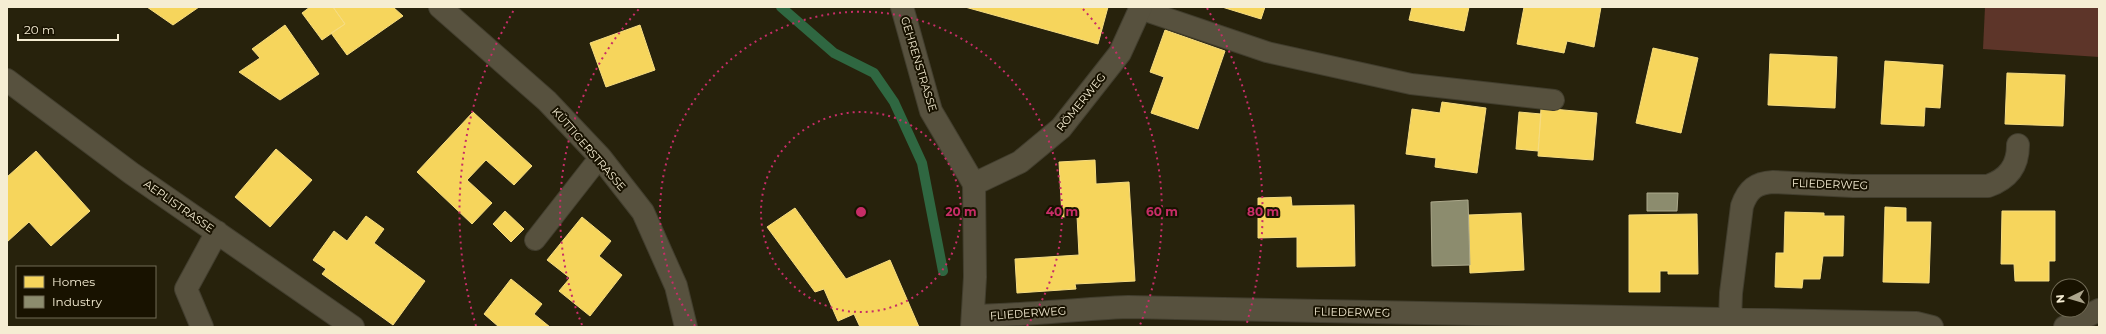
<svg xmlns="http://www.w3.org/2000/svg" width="2106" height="334" viewBox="0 0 2106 334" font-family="Montserrat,sans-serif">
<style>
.green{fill:#5d3529}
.homes{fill:#f6d55c;stroke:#f6dc80}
.industry{fill:#8c8c6e;stroke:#aca98c}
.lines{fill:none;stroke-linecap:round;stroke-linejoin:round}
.stream{stroke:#2f6741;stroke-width:10}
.lane-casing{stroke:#423e2e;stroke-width:22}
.street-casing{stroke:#423e2e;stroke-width:24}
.lane{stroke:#57513e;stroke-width:20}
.street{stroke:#57513e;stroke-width:22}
.ring{fill:none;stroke:#c72d67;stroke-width:2;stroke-dasharray:2 4}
.labels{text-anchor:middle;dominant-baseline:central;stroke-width:4;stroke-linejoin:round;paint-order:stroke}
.street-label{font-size:11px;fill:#f5edd3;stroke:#181200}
.centre{fill:#c72d67;stroke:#181200;stroke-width:2}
.ring-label{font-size:12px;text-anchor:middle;font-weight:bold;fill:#c72d67;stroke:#181200;stroke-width:4;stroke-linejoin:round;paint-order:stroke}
</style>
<rect width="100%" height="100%" fill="#27220c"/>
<!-- green -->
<path class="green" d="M 1985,7 L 2099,7 L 2099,57 L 1983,49 Z"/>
<!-- homes -->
<path class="homes" d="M 147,7 L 199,7 L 173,25 Z
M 310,7 L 333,7 L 345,24 L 322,40 L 302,13 Z
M 333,7 L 393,7 L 403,16 L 347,55 L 331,33 L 345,24 Z
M 965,7 L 1108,7 L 1098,44 Z
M 1222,7 L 1265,7 L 1261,19 Z
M 1412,7 L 1469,7 L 1464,31 L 1409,20 Z
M 1524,7 L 1601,7 L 1594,47 L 1567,41 L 1564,53 L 1517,44 Z
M 285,25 L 319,74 L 280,100 L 239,72 L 260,58 L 252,49 Z
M 640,25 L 655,70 L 606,87 L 590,43 Z
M 1165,30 L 1225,51 L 1198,129 L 1151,113 L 1164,77 L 1150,72 Z
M 1653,48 L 1698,58 L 1681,133 L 1636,123 Z
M 1770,54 L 1837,57 L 1835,108 L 1768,105 Z
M 1885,61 L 1943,65 L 1940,108 L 1925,107 L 1924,126 L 1881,124 Z
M 2007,73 L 2065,75 L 2063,126 L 2005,124 Z
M 1442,102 L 1486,108 L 1477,173 L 1435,167 L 1436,158 L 1406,154 L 1412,109 L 1440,113 Z
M 1541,108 L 1597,113 L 1593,160 L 1538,156 Z
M 473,112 L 532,166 L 514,185 L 486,160 L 467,180 L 492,203 L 472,224 L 417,172 Z
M 1519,112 L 1541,114 L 1538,151 L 1516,149 Z
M 276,149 L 312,180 L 270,227 L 235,197 Z
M 36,151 L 90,211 L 51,246 L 29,222 L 7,242 L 7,177 Z
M 1095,160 L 1096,184 L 1129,182 L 1135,281 L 1075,284 L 1076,289 L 1017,293 L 1015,259 L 1079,255 L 1077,216 L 1062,217 L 1059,162 Z
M 1291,197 L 1292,206 L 1354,205 L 1355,266 L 1297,267 L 1297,237 L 1258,238 L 1258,198 Z
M 1885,207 L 1906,208 L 1906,222 L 1931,222 L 1929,283 L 1883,282 Z
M 795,208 L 846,279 L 890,260 L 919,327 L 860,327 L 854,314 L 838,321 L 824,289 L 815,292 L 767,227 Z
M 505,211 L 524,229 L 511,242 L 493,224 Z
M 2002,211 L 2055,211 L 2055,261 L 2049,261 L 2049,281 L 2015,281 L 2014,264 L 2001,264 Z
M 1785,212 L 1824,213 L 1824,216 L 1844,216 L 1843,256 L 1823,256 L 1820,279 L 1803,279 L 1802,288 L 1775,287 L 1776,253 L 1784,253 Z
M 1521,213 L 1524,270 L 1470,273 L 1468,215 Z
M 1697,214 L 1698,274 L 1668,274 L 1668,271 L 1660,271 L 1660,292 L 1629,292 L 1629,215 Z
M 366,216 L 384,229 L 374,243 L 425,281 L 393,325 L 322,274 L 326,269 L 313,260 L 334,231 L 347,241 Z
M 582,217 L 611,241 L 599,256 L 622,275 L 590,316 L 559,291 L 570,278 L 547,260 Z
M 511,279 L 542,304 L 534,314 L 550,327 L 499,327 L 484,314 Z"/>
<!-- industry -->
<path class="industry" d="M 1647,193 L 1678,193 L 1677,211 L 1647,211 Z
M 1468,200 L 1470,265 L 1432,266 L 1431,202 Z"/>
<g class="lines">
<!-- stream -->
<path class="stream" d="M 781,7 L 834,53 L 874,73 L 894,102 L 922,163 L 943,271"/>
<defs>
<path id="lane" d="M 1140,9 L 1267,52 L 1411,84 L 1554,100
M 535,240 L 600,157"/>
<path id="street" d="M 440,7 L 547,101 L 600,157 L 643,212 L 676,286 L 686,327
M 902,7 L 931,111 L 974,184 L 975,277 L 972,327
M 7,80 L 131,173 L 353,327
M 974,184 L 1020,162 L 1061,128 L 1120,53 L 1141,7
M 974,316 C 1026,315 1077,309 1128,307 L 1916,323 L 1932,327
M 1730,320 L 1731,293 L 1742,206 C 1748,189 1756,183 1773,182 L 1853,186 L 1988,186 C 2008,179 2018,166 2018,145
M 202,327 L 186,289 L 217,232
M 2065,327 L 2099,310"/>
</defs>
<!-- lane casing -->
<use href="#lane" class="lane-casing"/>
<!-- street casing -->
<use href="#street" class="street-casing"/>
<!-- lane -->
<use href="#lane" class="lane"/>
<!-- street -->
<use href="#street" class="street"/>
</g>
<!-- distance rings -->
<g class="ring">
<circle cx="861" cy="212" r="100"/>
<path d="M695 326A201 201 0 1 1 1027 326"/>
<path d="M582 325A301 301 0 0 1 639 9M1083 9A301 301 0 0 1 1140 325"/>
<path d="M476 326A402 402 0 0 1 515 8M1207 8A402 402 0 0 1 1246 326"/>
</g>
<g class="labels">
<!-- street labels -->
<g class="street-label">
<text transform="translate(919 64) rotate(73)">GEHRENSTRASSE</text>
<text transform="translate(1081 102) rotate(-51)">RÖMERWEG</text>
<text transform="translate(589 149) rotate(49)">KÜTTIGERSTRASSE</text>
<text transform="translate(1830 184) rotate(2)">FLIEDERWEG</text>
<text transform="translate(179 206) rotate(35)">AEPLISTRASSE</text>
<text transform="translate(1352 312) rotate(1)">FLIEDERWEG</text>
<text transform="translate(1028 313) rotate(-4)">FLIEDERWEG</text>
</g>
</g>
<circle cx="861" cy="212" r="6" class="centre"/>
<g class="ring-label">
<text x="961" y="216">20 m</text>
<text x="1062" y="216">40 m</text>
<text x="1162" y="216">60 m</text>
<text x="1263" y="216">80 m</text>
</g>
<!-- border -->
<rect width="2106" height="334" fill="none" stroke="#f5edd3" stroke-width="16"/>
<!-- legend -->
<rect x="16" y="266" width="140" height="52" fill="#181200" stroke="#706a54"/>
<rect x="24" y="276" width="20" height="12" fill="#f6d55c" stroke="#706a54"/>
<text x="52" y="286" font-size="12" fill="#f5edd3">Homes</text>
<rect x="24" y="296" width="20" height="12" fill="#8c8c6e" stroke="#706a54"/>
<text x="52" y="306" font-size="12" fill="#f5edd3">Industry</text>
<!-- north arrow -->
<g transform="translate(2070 298) rotate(265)"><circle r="19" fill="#181200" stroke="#706a54"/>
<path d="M0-3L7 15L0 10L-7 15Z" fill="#ada68d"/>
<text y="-6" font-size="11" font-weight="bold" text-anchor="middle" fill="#f5edd3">N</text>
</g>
<!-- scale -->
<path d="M18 34v6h100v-6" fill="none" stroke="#f5edd3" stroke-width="2"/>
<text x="24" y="34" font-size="12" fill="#f5edd3" stroke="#181200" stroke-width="3" paint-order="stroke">20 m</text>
</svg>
